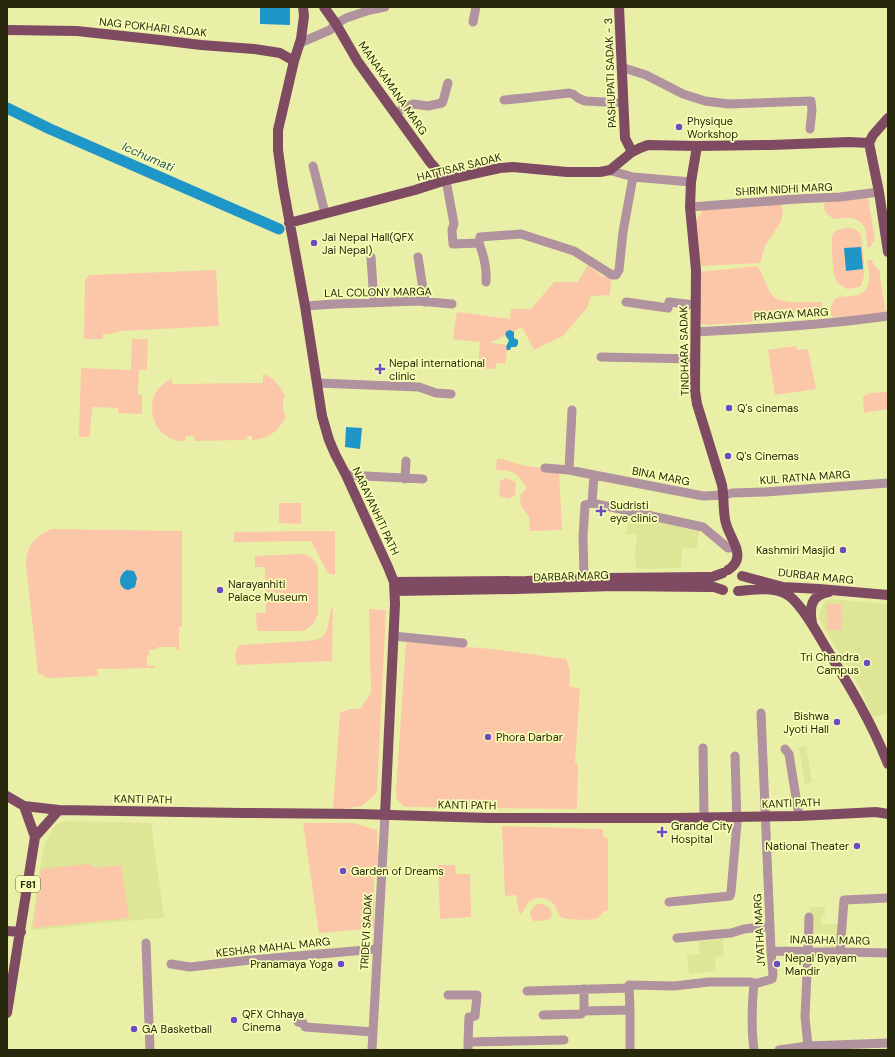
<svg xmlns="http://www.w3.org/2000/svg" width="895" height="1057" viewBox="0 0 895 1057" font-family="'DM Sans',sans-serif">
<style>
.built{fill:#dfe596}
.green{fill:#fbc7a8}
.water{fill:#1e96c7}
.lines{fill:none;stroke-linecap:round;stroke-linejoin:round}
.river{stroke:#1e96c7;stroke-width:11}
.minor{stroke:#b1929f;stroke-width:9}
.major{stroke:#7f4b63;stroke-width:10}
.poi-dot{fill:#6c4ac3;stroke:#f7fdb5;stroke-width:1.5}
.labels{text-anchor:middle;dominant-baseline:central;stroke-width:3.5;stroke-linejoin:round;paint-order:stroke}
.shield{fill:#f7fdb5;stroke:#65683f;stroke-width:1}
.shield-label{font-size:10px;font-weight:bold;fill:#27280c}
.street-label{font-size:11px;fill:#27280c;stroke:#f7fdb5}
.poi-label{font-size:11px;fill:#27280c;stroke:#f7fdb5;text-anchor:start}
.water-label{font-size:12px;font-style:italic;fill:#235066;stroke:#f7fdb5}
</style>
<rect width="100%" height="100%" fill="#eaefa8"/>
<!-- built -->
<path class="built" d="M 629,513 L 700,528 L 698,537 L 697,549 L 682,547 L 681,568 L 636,569 L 635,552 L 637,535 L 626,534 Z
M 831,599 L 888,604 L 888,714 L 872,717 L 861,690 L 853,675 L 822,625 L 820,620 L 819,615 L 822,606 L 825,601 Z
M 806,746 L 812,782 L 805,784 L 799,747 Z
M 65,821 L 151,823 L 164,918 L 101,923 L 56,928 L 31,930 L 41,861 L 46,842 L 52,830 L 57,824 Z
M 810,907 L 825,907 L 825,916 L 821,916 L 821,924 L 842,924 L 842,935 L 835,935 L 835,951 L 825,951 L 825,934 L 809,933 Z
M 723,939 L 724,956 L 715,957 L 716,971 L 689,974 L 687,955 L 700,954 L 698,942 Z"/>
<!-- green -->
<path class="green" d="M 868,198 L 875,240 L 872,243 L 871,247 L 867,247 C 867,234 867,220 850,218 C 845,217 839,219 834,219 C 827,215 822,210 825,202 Z
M 781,204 L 783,213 L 780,223 L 765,246 L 760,263 L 701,266 L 695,221 L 703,210 Z
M 847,228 C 854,228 857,229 861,235 C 862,248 868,277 860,287 L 847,289 C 842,286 837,284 835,278 C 833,272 830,239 833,234 C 836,229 841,229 847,228 Z
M 867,260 L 872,260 L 873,264 L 879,270 L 886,314 L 832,317 C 829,310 831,299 840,297 C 851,295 863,299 868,285 C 871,278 868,268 867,260 Z
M 588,265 L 602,276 L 611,277 L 610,295 L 591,296 L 587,308 L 563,336 L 534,350 L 522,327 L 490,343 L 508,345 L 505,364 L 496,363 L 496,369 L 478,368 L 480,342 L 453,339 L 457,312 L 510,319 L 511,309 L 531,309 L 554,282 L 578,282 Z
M 757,266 C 764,275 766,287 772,295 C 780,305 810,302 822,302 L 822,309 L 791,313 L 791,319 L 707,325 L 702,324 L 698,321 L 699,272 Z
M 216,270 L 219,326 L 121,331 L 110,334 L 103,334 L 103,339 L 84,339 L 85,280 L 89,275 Z
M 132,339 L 148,339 L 147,370 L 139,370 L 138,394 L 142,395 L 142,414 L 118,413 L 118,408 L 92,407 L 92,415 L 91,416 L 90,437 L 79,437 L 81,368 L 131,370 Z
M 796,346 L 797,350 L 808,349 L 816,389 L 775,395 L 768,350 Z
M 263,374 C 274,377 280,386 285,396 C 282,404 282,409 286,416 C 278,432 270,438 252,440 L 252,436 L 247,436 L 247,439 L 242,440 L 195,441 L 194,436 L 186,436 L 185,441 C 160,443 144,414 156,392 C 160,386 166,382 172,378 L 172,384 L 263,383 Z
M 888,392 L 888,409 L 864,413 L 863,397 C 870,391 880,393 888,392 Z
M 497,459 L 503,459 L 521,465 L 559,471 L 562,530 L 530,531 L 529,517 L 521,506 L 520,496 L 522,493 L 526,490 L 526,486 C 522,484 522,479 518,476 C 512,470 505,470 496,470 Z
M 505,478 C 510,479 513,480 516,483 L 515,495 L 509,499 L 502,497 L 499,495 L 500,481 Z
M 279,503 L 301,503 L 301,524 L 279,523 Z
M 52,529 L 182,531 L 182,627 L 179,627 L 179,650 L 177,650 L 176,647 L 158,647 L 158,649 L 149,650 L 149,655 L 147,656 L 147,666 L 155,666 L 155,668 L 97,669 L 98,676 L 47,678 L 38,673 L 26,565 C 26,547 35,535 52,529 Z
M 335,531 L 335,575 L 328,573 L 311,541 L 234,542 L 234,532 Z
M 301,554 C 310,555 315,559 318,567 L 318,614 L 314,623 L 307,629 L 303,631 L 257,631 L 256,613 L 266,613 L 265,567 L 255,567 L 255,556 Z
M 827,604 L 841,604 L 842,630 L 828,630 Z
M 333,608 L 332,661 L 237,665 L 235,653 L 239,645 L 307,641 L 319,639 L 323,636 L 327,630 L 331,609 Z
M 369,609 L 386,610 L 377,790 L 375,795 L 362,806 L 333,810 L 340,713 L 350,709 L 360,709 L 371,693 Z
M 406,642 L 492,649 L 566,659 L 570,670 L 569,686 L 580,689 L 575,762 L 578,765 L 577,809 L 410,807 L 403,806 L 397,799 L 396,791 Z
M 303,823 L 353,823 L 377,830 L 378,861 L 374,881 L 374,928 L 319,933 Z
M 502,826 L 603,829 L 603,837 L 608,838 L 608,911 L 604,911 C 602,913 601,916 598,918 C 594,921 565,920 561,917 C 558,915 557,910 555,906 C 549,897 535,895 528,903 C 525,907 524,911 521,914 L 519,913 L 516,895 L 505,896 Z
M 88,864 L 97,868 L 121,865 L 129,918 L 33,928 L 41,869 Z
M 438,865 L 455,865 L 456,874 L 470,874 L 471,917 L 440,919 Z
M 537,904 C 545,903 551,907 552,915 L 548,920 L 535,921 L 532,920 L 530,915 C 530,910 533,907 537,904 Z"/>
<!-- water -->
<path class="water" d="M 260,7 L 290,7 L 290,25 L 260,24 Z
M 861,247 L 863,269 L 846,271 L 844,248 Z
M 510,330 L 514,332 L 514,338 L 518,340 L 518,344 L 516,347 L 511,347 L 510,350 L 507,350 L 506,347 L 509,340 C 506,337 504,334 507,331 Z
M 346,427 L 362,428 L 360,449 L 345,447 Z
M 127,570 L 134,571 L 137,578 L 135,587 L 128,590 C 117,588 118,574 127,570 Z"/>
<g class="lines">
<!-- river -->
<path class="river" d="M 7,108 L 50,129 L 279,229"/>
<!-- minor -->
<path class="minor" d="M 473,22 L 476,7
M 300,43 L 330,30 L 336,24 L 346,18 L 370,10 L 385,7
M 621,67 L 646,75 L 683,94 L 705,101 L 729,104 L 811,101 L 812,110 L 810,129
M 504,100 L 525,98 L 569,93 L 573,94 L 578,98 L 585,101 L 623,103
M 395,114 L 404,108 L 413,104 L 428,106 L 442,103 L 443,101 L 448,83
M 313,166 L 325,213
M 610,170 L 612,171 L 633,177 L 691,182
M 446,180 L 454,224 L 452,230 L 453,244 L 479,243 L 480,237 L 521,234 L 574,251 L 609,273 L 612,275 L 616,275 L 619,270 L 623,232 L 633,177
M 690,207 L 797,199 L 840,197 L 879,192
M 479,243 C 484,256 487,268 486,282
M 371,257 L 374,303
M 418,257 L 425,302
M 626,302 L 668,308 L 669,302 L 695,305
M 305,306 L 335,304 L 419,301 L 452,304
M 695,332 C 759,329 824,325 888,316
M 601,357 L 695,359
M 317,383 L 419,387 L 436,393 L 451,394
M 545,468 L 569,470 L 594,475 L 592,503 L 585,505 L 583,537 L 584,578
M 569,470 L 572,410
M 346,475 L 423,479
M 594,475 L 703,496 L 724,495 L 732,493 L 765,492 L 888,483
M 405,479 L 406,461
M 592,503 L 703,527 L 728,548 L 737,548
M 393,636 L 463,643
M 703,748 L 704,817
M 785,749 L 789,754 L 799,816
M 669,902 L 730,896 L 731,892 L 737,823 L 735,756
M 677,938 L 731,933 L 744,929 L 770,926
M 146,943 L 150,1050
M 771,951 L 840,952 L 888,953
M 840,952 L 844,900 L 888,898
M 171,964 L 190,967 L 250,960 L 377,949
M 584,989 L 584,1011
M 527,991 L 629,988
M 448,995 L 477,995 L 475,1016 L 469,1017 L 468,1042
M 543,1015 L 581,1014 L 584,1011 L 630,1010
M 298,1022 L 303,1023 L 305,1027 L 373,1032
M 808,1046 L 805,1017 L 808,952 L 809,917
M 372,1050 L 385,815
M 468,1050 L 468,1042 L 564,1040
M 630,1050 L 630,1010 L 629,985 L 674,986 L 709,982 L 750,982 L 754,983
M 754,1050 C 751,1028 752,1005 754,983 L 758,983 L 772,979 L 773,974 L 771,951 L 761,713
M 779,1050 L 808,1046 L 888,1043"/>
<!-- major -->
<path class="major" d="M 303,7 L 304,16 L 301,39 L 294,61 L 278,130 L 278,150 L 283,186 L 305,306 L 322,416 L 329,440 L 335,454 L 346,475 L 388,567 L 394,582 L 395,604 L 385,815
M 324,7 L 336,24 L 358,62 L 430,162 L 446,180
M 619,7 L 625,138 L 632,152
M 7,30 L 77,31 L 160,40 L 201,45 L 254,49 L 280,53 L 294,61
M 869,143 L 879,192 L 888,252
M 869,143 L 873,135 L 888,118
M 697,146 L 691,182 L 690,207 L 696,270 L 695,391 L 697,404 L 722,485 C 724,496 723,508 725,519 C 727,537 750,556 728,570
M 289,223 L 415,190 L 446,180 L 486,171 L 500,168 L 513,167 L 567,172 L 600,172 L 610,170 L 632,152 L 640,148 L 648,145 L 697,146 L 771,145 L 849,142 L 869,143
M 742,576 L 783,587 L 819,589 L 888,595
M 394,582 L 526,581 L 609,578 L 705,577 L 712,577 L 723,573
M 395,591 L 516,589 L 614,586 L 705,587 L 714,587 L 723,590
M 738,591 C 753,590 772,586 786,594 C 800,601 818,634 826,648 C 849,685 872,723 888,764
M 812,623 C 809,607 811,595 829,592
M 7,796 L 24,806 L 59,810 L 242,813 L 359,814 L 488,818 L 675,818 L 799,816 L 876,812 L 888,814
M 35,837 L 59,810
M 7,931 L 21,932
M 7,1013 L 35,837 L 24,806"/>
</g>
<!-- markers -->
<g class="poi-dot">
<circle cx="679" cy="127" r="4"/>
<circle cx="314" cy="243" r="4"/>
<path d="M378 363h4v4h4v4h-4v4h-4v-4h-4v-4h4z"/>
<circle cx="729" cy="408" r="4"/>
<circle cx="728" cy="456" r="4"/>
<path d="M599 505h4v4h4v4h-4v4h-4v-4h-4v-4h4z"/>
<circle cx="843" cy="550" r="4"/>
<circle cx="220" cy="590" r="4"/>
<circle cx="867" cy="663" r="4"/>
<circle cx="837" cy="722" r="4"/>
<circle cx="488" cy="737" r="4"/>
<path d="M660 826h4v4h4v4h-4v4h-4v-4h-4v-4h4z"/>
<circle cx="857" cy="846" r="4"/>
<circle cx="343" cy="871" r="4"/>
<circle cx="341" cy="964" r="4"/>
<circle cx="777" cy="964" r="4"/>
<circle cx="234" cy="1020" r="4"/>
<circle cx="134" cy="1029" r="4"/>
</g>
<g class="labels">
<!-- shield labels -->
<rect class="shield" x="16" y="876" width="24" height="16" rx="3"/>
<g class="shield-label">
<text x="28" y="884">F81</text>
</g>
<!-- street labels -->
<g class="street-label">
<text transform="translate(153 27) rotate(6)">NAG POKHARI SADAK</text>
<text transform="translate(610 73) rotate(-92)">PASHUPATI SADAK - 3</text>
<text transform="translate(393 88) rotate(55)">MANAKAMANA MARG</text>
<text transform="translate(459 167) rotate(-14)">HATTISAR SADAK</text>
<text transform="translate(784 189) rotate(-3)">SHRIM NIDHI MARG</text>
<text transform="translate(378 292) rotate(-1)">LAL COLONY MARGA</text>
<text transform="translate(791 314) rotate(-4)">PRAGYA MARG</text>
<text transform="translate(684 351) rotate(-91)">TINDHARA SADAK</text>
<text transform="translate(661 476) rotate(11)">BINA MARG</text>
<text transform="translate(805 477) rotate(-4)">KUL RATNA MARG</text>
<text transform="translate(376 511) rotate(65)">NARAYANHITI PATH</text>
<text transform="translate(571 576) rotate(-2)">DARBAR MARG</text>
<text transform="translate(816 576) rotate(6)">DURBAR MARG</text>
<text transform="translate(143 799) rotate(1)">KANTI PATH</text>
<text transform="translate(791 803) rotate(-2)">KANTI PATH</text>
<text transform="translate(467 805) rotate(1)">KANTI PATH</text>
<text transform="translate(759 930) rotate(-93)">JYATHA MARG</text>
<text transform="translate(366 932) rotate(-87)">TRIDEVI SADAK</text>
<text transform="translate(830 940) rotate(1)">INABAHA MARG</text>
<text transform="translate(273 947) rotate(-6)">KESHAR MAHAL MARG</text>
</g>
<!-- poi labels -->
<g class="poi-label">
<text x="687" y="121">Physique<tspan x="687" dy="13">Workshop</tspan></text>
<text x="322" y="237">Jai Nepal Hall(QFX<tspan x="322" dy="13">Jai Nepal)</tspan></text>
<text x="389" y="363">Nepal international<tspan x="389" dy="13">clinic</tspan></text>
<text x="737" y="408">Q's cinemas</text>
<text x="736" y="456">Q's Cinemas</text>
<text x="610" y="505">Sudristi<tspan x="610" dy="13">eye clinic</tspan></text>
<text x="835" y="550" text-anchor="end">Kashmiri Masjid</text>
<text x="228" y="584">Narayanhiti<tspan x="228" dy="13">Palace Museum</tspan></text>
<text x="859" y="657" text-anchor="end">Tri Chandra<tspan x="859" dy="13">Campus</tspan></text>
<text x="829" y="716" text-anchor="end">Bishwa<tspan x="829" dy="13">Jyoti Hall</tspan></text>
<text x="496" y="737">Phora Darbar</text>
<text x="671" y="826">Grande City<tspan x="671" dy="13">Hospital</tspan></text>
<text x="849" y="846" text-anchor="end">National Theater</text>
<text x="351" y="871">Garden of Dreams</text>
<text x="785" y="958">Nepal Byayam<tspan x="785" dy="13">Mandir</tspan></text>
<text x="333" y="964" text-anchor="end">Pranamaya Yoga</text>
<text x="242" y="1014">QFX Chhaya<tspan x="242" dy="13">Cinema</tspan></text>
<text x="142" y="1029">GA Basketball</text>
</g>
<!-- water labels -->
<g class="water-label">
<text transform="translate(148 157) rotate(24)">Icchumati</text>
</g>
</g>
<!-- border -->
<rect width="895" height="1057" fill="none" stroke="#27280c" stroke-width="16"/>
</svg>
